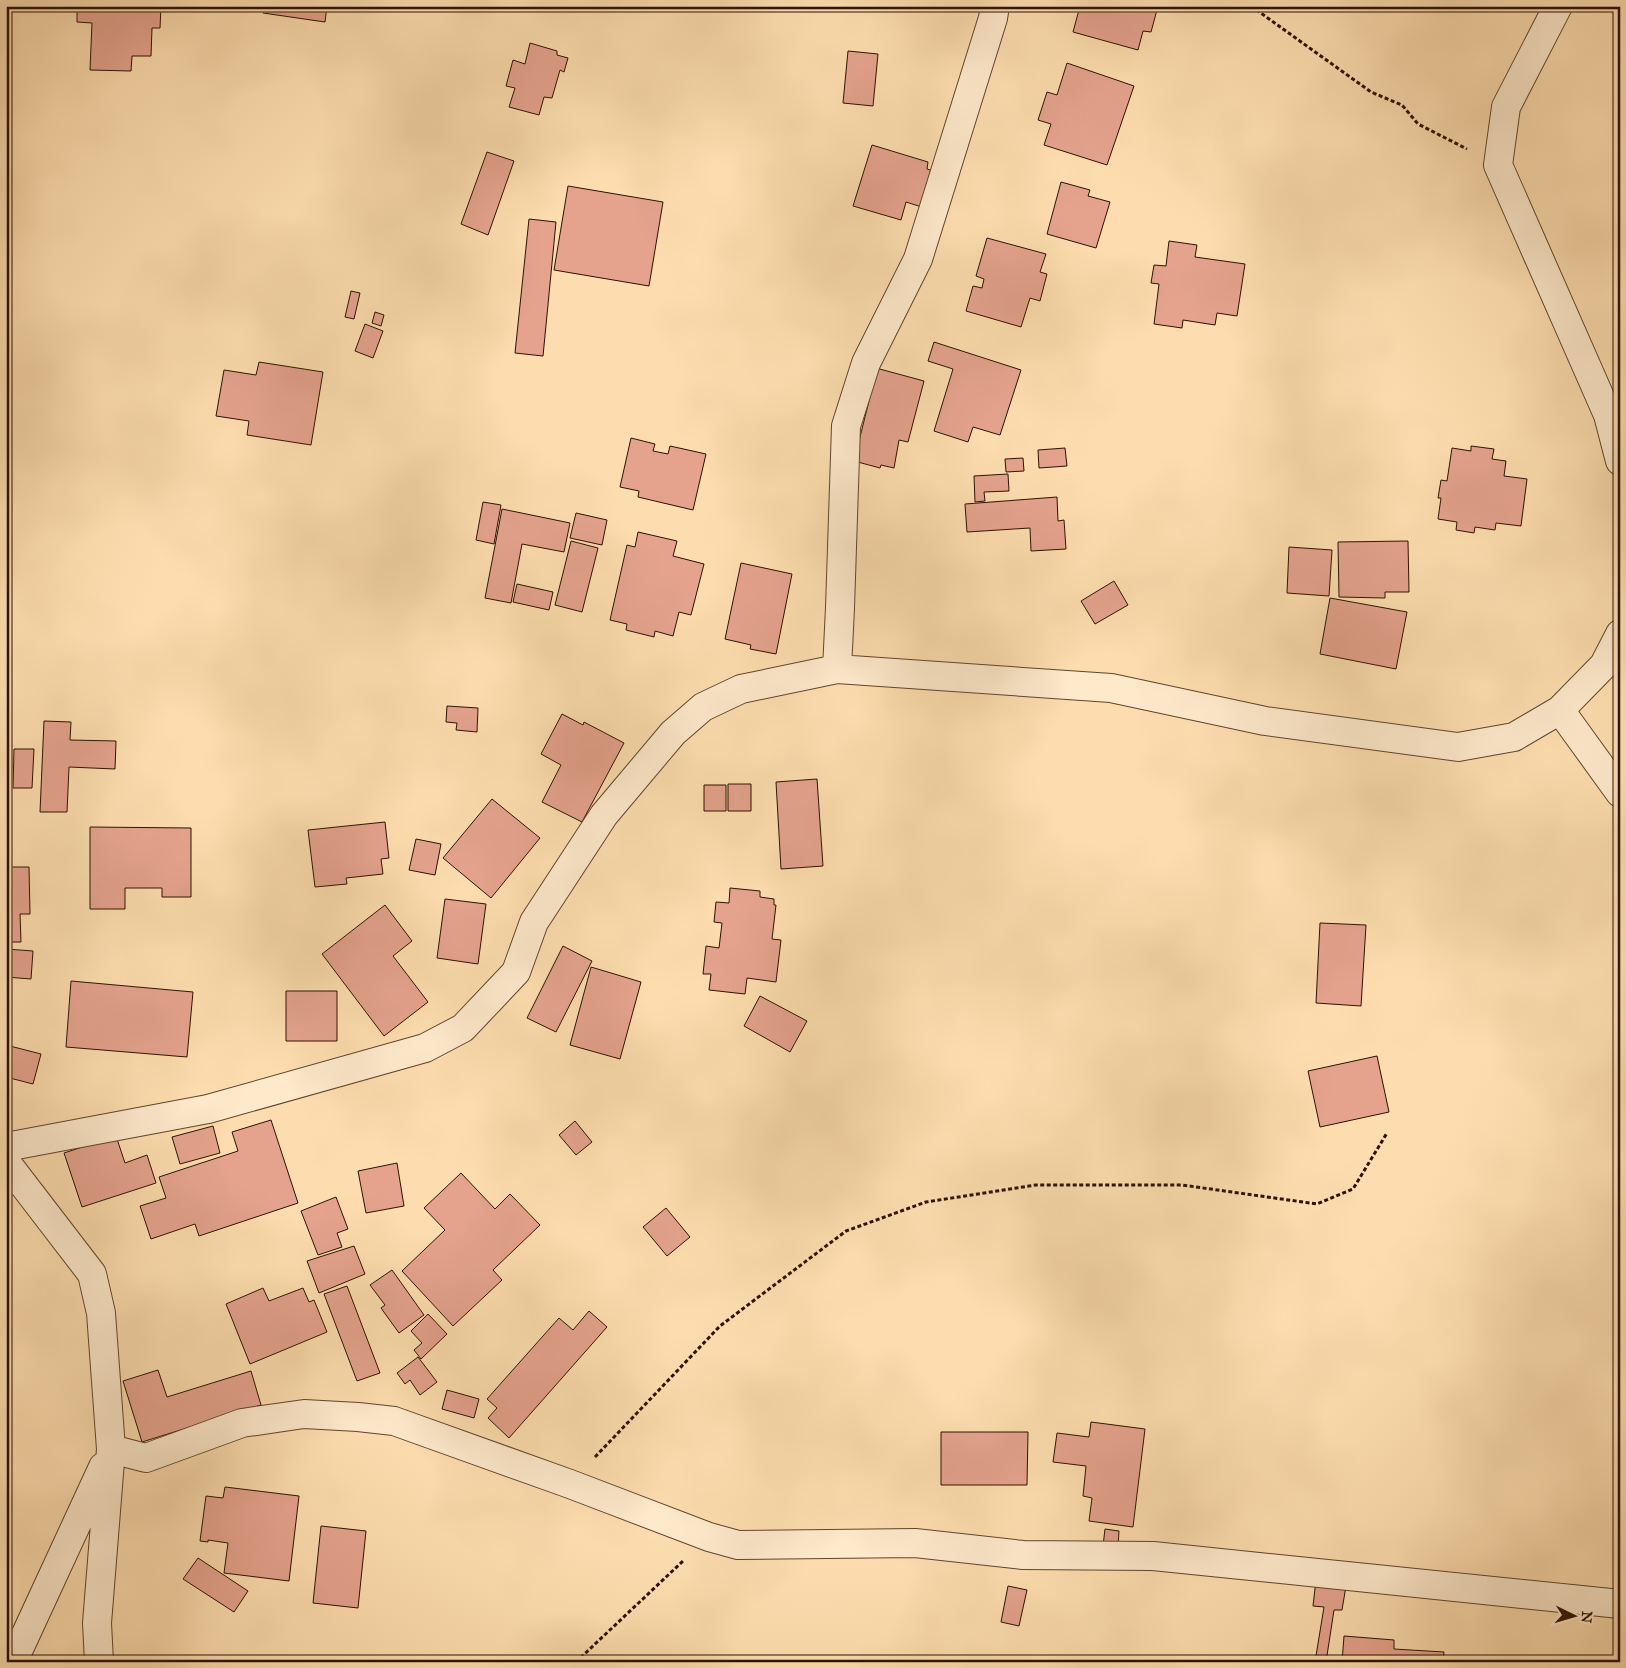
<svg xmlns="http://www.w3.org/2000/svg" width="1626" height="1668" viewBox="0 0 1626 1668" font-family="'IM FELL Great Primer',serif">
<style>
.building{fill:#e5a38e;stroke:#2c1200}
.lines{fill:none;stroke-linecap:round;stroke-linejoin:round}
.minor-casing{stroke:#60452c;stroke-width:30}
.path{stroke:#2c1200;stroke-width:3;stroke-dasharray:4 2.5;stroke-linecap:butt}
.minor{stroke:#fee9cb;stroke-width:28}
</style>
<rect width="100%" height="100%" fill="#fdddaf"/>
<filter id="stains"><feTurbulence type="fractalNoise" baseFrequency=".004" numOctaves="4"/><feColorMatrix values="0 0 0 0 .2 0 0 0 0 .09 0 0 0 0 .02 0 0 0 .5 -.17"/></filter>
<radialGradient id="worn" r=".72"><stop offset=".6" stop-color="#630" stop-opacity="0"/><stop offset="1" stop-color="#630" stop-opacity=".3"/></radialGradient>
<!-- building -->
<path class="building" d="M 77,6 L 161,6 L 160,28 L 152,28 L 151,56 L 132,56 L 131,71 L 90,70 L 92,23 L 77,22 Z
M 264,6 L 327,6 L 325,22 L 263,13 Z
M 1080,6 L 1158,6 L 1151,32 L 1143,31 L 1138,50 L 1073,32 Z
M 530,43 L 557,51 L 557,55 L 568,58 L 564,72 L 560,70 L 552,98 L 544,97 L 539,115 L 509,107 L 515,88 L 506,86 L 513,60 L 525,64 Z
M 848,51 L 878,54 L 873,106 L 843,103 Z
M 1067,63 L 1134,86 L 1107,165 L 1044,145 L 1051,124 L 1038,120 L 1047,92 L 1057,95 Z
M 872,145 L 928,162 L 927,169 L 939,173 L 928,209 L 906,202 L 901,220 L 853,206 Z
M 487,152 L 514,161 L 488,235 L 461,224 Z
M 1061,182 L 1090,190 L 1088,196 L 1110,202 L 1096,248 L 1047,234 Z
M 568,186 L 663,202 L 649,286 L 554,270 Z
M 529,219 L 556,222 L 543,356 L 515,353 Z
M 987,238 L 1046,254 L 1040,272 L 1047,274 L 1040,301 L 1030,298 L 1021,327 L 966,311 L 973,286 L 982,288 L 984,279 L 976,276 Z
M 1169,241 L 1197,245 L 1195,257 L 1245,264 L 1237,316 L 1217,313 L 1215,325 L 1183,320 L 1182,328 L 1154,324 L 1159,284 L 1151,283 L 1154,265 L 1166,266 Z
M 351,291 L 360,293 L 354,319 L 345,317 Z
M 375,312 L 384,315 L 381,326 L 372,323 Z
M 365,324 L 383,331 L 373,358 L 355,351 Z
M 934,342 L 1021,370 L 1000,435 L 973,427 L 968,442 L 934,431 L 953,369 L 928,361 Z
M 259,362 L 323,372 L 311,445 L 247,435 L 249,421 L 216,416 L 224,370 L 256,375 Z
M 876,368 L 924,381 L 908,442 L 899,440 L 894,468 L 881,465 L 880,468 L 854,461 L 869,401 L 868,401 Z
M 631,438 L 655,444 L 653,451 L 668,454 L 670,446 L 706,454 L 693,510 L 638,497 L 639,491 L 620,487 Z
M 1471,446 L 1494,449 L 1492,459 L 1506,461 L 1504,476 L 1527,479 L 1521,526 L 1496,523 L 1495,530 L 1475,527 L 1474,533 L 1456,530 L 1457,522 L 1438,519 L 1441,498 L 1438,498 L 1441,480 L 1447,481 L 1452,448 L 1471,451 Z
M 1065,448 L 1067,466 L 1039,468 L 1038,450 Z
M 1023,458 L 1024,471 L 1006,472 L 1005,459 Z
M 1008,474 L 1009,491 L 984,492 L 985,501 L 975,502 L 974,476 Z
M 1057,497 L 1058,521 L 1064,520 L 1066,549 L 1031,551 L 1030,528 L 967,532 L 965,504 Z
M 483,502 L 501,505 L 494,544 L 476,540 Z
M 502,509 L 570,523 L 564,552 L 522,544 L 511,603 L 485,598 Z
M 576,513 L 607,520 L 602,545 L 570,538 Z
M 638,532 L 677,541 L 673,556 L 704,564 L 691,615 L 679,612 L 673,636 L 655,631 L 654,637 L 626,630 L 627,624 L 610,620 L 627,545 L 635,547 Z
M 571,541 L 598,548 L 582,612 L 555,605 Z
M 1408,541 L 1409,592 L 1385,592 L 1385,598 L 1339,597 L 1338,542 Z
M 1289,547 L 1332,550 L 1329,596 L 1287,593 Z
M 741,563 L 792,574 L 776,654 L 750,649 L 751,645 L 725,639 Z
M 1114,581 L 1128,605 L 1095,624 L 1081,601 Z
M 517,584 L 553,592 L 549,610 L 513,602 Z
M 1330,598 L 1407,612 L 1396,669 L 1320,654 Z
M 447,706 L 478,708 L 477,732 L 456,730 L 457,723 L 446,722 Z
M 562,714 L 583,725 L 584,722 L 624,743 L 582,822 L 542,802 L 561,765 L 541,754 Z
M 44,721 L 71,722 L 70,740 L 116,741 L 115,769 L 69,767 L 67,812 L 40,812 Z
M 14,749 L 34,749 L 32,788 L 13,788 Z
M 817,779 L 823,866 L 781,869 L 776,782 Z
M 728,784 L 751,784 L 751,811 L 728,811 Z
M 704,785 L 726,785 L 726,811 L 704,811 Z
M 492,799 L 540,838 L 491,898 L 443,858 Z
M 385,822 L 389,858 L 381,859 L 383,874 L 346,878 L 347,884 L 315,887 L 308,830 Z
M 90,827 L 191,828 L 191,897 L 162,897 L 162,888 L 125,888 L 125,909 L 90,909 Z
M 416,839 L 441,844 L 435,875 L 409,870 Z
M 6,867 L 29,867 L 30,914 L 20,914 L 21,942 L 6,942 Z
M 730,888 L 760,891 L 760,897 L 774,899 L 774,905 L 776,905 L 772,939 L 781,940 L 776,982 L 747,978 L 745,994 L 709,990 L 711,974 L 703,974 L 706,946 L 719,948 L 722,923 L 714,922 L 716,902 L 729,903 Z
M 445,899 L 486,904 L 478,964 L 437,958 Z
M 385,905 L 412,941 L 393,956 L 428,1002 L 384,1036 L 322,954 Z
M 1320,923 L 1366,925 L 1361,1006 L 1316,1003 Z
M 563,946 L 592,961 L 556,1032 L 527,1018 Z
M 6,949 L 33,951 L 31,979 L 6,977 Z
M 591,967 L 641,982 L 620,1059 L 570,1045 Z
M 71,981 L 193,992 L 187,1057 L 66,1047 Z
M 286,991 L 337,991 L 337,1041 L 286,1041 Z
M 760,996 L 807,1021 L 790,1052 L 744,1026 Z
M 6,1045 L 41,1054 L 33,1084 L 6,1077 Z
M 1377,1056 L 1389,1112 L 1320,1127 L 1308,1071 Z
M 271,1120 L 298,1203 L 199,1236 L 195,1224 L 151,1239 L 140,1206 L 166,1198 L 159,1177 L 238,1151 L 232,1132 Z
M 575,1121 L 592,1142 L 576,1155 L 559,1135 Z
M 213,1126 L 220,1153 L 180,1164 L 172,1137 Z
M 116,1136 L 125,1163 L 147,1155 L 156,1183 L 82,1207 L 64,1153 Z
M 397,1163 L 404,1206 L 366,1213 L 358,1171 Z
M 461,1173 L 495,1209 L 510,1194 L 540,1225 L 493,1270 L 502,1280 L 453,1326 L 402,1271 L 445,1230 L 424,1208 Z
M 336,1197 L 348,1229 L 337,1233 L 342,1247 L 318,1255 L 301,1211 Z
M 666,1208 L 690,1237 L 667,1256 L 643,1227 Z
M 354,1246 L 365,1274 L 319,1293 L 307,1261 Z
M 392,1270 L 424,1315 L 399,1333 L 381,1308 L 385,1305 L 370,1285 Z
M 347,1286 L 380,1373 L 357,1381 L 324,1294 Z
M 263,1288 L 269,1301 L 303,1288 L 309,1302 L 314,1300 L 327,1332 L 250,1364 L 226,1304 Z
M 589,1311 L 607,1327 L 509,1438 L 488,1418 L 497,1408 L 487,1399 L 559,1318 L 573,1330 Z
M 428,1314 L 447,1334 L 421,1359 L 414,1350 L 422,1343 L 411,1331 Z
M 418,1357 L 437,1382 L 420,1395 L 410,1380 L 405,1384 L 397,1373 Z
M 158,1370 L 167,1397 L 251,1371 L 261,1405 L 142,1442 L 123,1381 Z
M 447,1390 L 479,1399 L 474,1418 L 442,1409 Z
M 1091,1422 L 1145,1429 L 1133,1527 L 1089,1521 L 1092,1498 L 1083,1496 L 1086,1466 L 1053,1462 L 1057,1433 L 1089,1437 Z
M 941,1432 L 1028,1432 L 1027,1485 L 941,1485 Z
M 225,1487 L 299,1496 L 289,1581 L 224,1573 L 228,1543 L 208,1540 L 208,1542 L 200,1541 L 206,1496 L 223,1498 Z
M 321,1526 L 366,1531 L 358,1608 L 313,1603 Z
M 1105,1529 L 1119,1531 L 1118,1547 L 1103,1546 Z
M 198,1558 L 248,1591 L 234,1612 L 183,1579 Z
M 1316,1580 L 1346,1586 L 1342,1610 L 1334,1610 L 1326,1662 L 1315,1662 L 1324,1607 L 1313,1606 Z
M 1008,1586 L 1027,1590 L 1019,1626 L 1001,1622 Z
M 1344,1636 L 1394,1640 L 1394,1649 L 1444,1652 L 1443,1662 L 1342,1662 Z"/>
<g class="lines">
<defs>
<path id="minor" d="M 1558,6 L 1506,107 L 1498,165 L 1608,415 L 1620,461
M 837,669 L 840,608 L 846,426 L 866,363 L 918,259 L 993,18 L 995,6
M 1560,710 L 1620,793
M 6,1147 L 208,1109 L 425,1048 L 463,1028 L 516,972 L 534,922 L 604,815 L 673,733 L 703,707 L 741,689 L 837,669 L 1111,688 L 1265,721 L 1458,747 L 1514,737 L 1560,710 L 1604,665 L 1620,634
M 6,1162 L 92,1274 L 101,1313 L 111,1449 L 97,1623 L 99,1662
M 111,1449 L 146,1458 L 242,1423 L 304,1414 L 358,1417 L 394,1421 L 570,1484 L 709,1537 L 738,1545 L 915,1543 L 1023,1555 L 1153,1556 L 1620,1604
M 13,1662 L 103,1467"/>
</defs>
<!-- minor casing -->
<use href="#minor" class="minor-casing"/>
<!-- path -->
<path class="path" d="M 1251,6 L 1371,92 L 1402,105 L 1418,124 L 1467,149
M 595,1457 L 720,1326 L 846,1231 L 926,1202 L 1036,1185 L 1182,1185 L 1317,1204 L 1353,1189 L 1387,1133
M 576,1662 L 683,1561"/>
<!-- minor -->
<use href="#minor" class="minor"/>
</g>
<!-- margin -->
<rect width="1626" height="1668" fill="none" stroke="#fdddaf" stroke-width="25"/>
<rect x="8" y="8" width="1611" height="1653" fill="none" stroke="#2c1200" stroke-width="2.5"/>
<rect x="12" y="12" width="1601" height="1643" fill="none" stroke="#2c1200"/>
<!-- north arrow -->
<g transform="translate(1574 1616) rotate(95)" stroke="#fee9cb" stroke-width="4" paint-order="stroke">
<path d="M0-4L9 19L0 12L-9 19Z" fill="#2c1200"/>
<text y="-8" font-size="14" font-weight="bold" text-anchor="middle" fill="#2c1200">N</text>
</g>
<rect width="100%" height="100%" filter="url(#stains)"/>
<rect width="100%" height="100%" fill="url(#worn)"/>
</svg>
